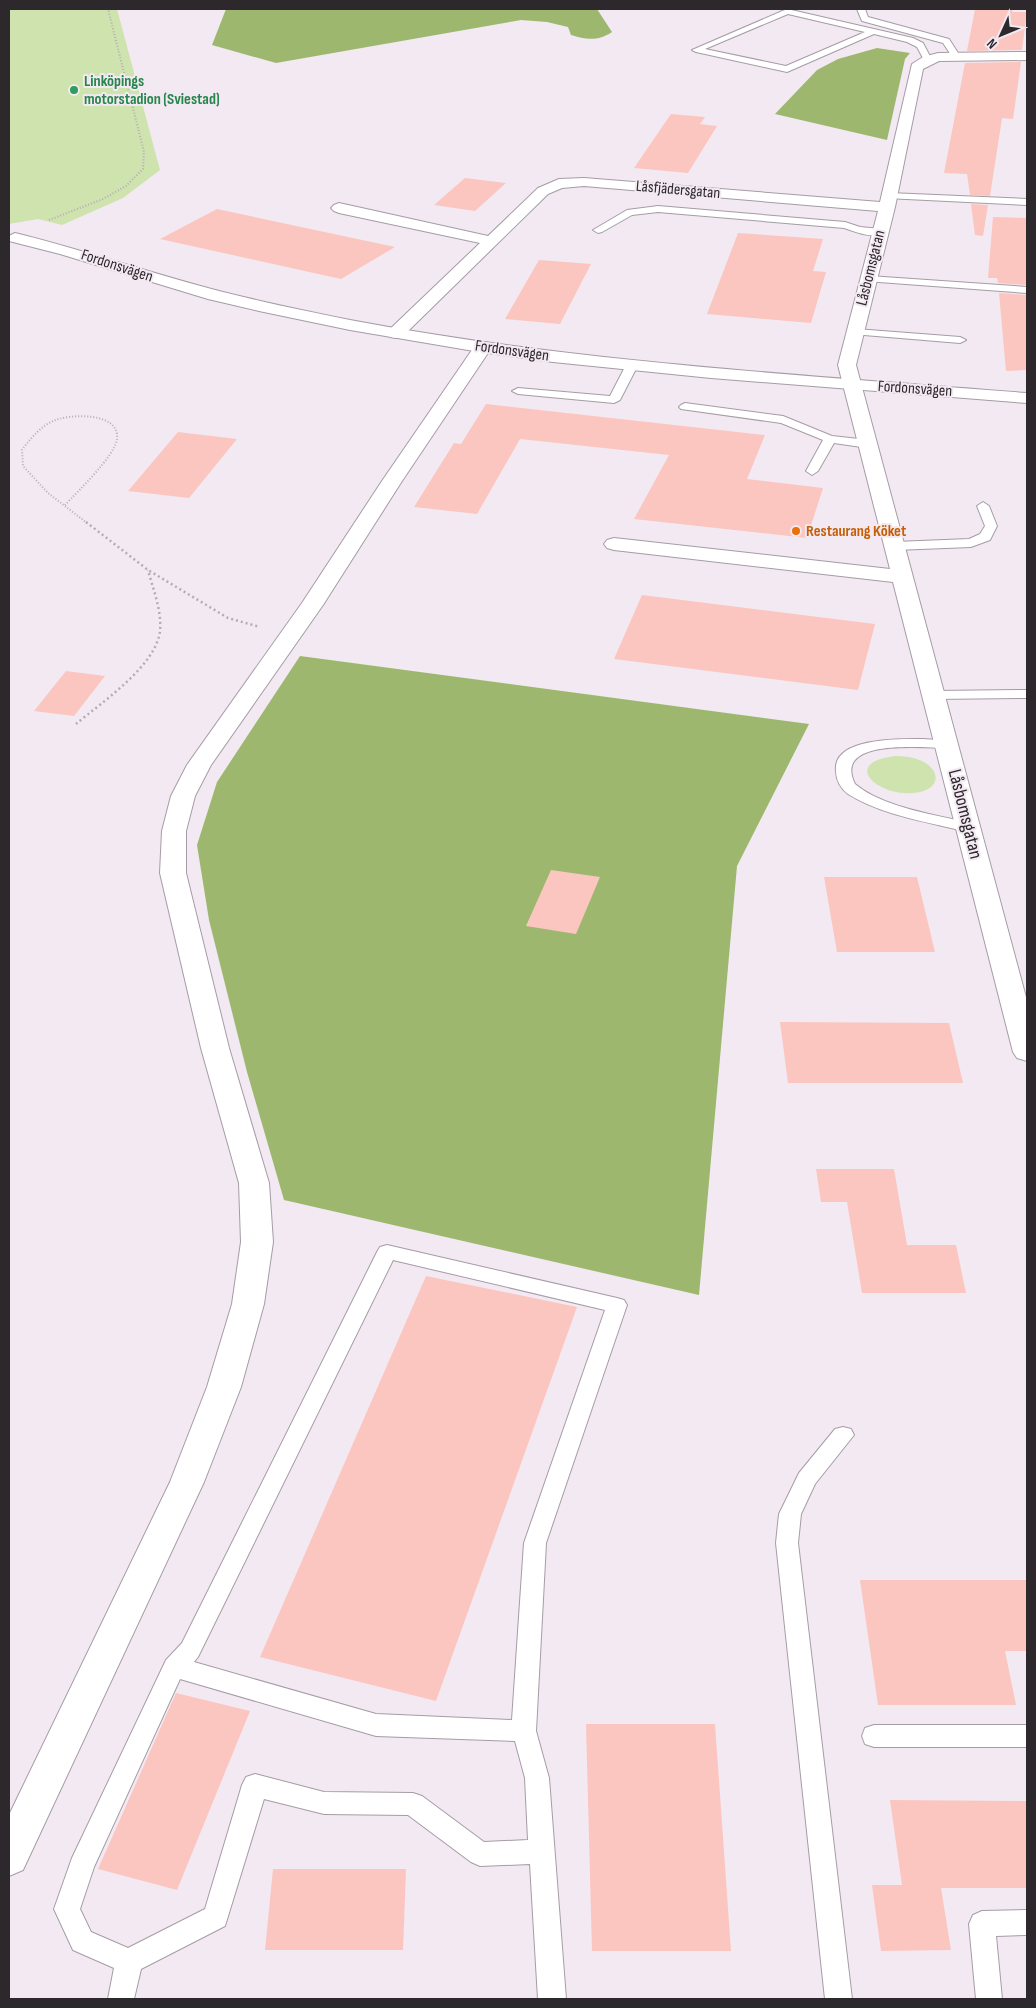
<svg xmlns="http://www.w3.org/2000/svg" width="1036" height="2008" viewBox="0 0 1036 2008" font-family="'Sofia Sans Condensed',sans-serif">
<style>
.green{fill:#cee3ae}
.forest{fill:#9db86e}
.building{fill:#fbc6bf}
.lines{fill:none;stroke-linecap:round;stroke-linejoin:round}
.lane-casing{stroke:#a59ca5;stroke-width:2}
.street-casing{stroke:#a59ca5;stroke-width:2}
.secondary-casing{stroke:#a59ca5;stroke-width:2}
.path-far1{stroke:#b4acb4;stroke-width:2;stroke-dasharray:1 2;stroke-linecap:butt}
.path{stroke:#b4acb4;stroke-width:2.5;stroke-dasharray:2 3;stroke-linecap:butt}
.lane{fill:#fff;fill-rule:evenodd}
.street{fill:#fff;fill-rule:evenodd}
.secondary{fill:#fff;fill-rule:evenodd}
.leisure-dot{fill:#2e9e5b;stroke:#f3e9f2;stroke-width:2}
.food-dot{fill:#e8710a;stroke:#f3e9f2;stroke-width:2}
.labels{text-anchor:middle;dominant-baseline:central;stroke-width:4;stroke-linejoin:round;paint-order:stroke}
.far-leisure-label{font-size:16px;font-weight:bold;fill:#27864d;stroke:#f3e9f2;text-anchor:start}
.far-street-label{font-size:16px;fill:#2c282c;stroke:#f3e9f2}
.far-food-label{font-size:16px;font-weight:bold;fill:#c56008;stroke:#f3e9f2;text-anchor:start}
.street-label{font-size:19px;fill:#2c282c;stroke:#f3e9f2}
</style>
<rect width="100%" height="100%" fill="#f3e9f2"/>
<!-- green -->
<path class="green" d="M 9,9 L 117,9 L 160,170 L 123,198 L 62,225 L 38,219 L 9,224 Z
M 895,756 C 904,756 913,757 922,761 C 940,770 941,787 920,792 C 882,801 837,763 895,756 Z"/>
<!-- forest -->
<path class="forest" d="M 226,9 L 597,9 L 612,32 C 599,41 586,40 571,35 L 568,27 L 547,22 L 521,20 L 276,63 L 212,45 Z
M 877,48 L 910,53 L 905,59 L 887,140 L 775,114 L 817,70 L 838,59 Z
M 300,656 L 809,724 L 737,866 L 699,1295 L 284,1200 L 247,1072 L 209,920 L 197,845 L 217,782 Z"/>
<!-- building -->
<path class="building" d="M 975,9 L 1011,9 L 1013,12 L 1027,12 L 1022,50 L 967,51 Z
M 1021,62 L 1013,119 L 1002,118 L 990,196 L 970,195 L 967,174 L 944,173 L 965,63 Z
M 671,114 L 705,117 L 700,124 L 717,126 L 688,173 L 634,168 Z
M 465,178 L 506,183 L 475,211 L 434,205 Z
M 971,204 L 988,205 L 983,236 L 975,235 Z
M 217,209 L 395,247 L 341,279 L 160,239 Z
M 993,217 L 1027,218 L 1027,285 L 998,283 L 997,278 L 988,278 Z
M 738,233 L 823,239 L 813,271 L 826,272 L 811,323 L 707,314 Z
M 539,260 L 591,264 L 560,324 L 505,319 Z
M 999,293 L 1027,295 L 1027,370 L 1006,371 Z
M 486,404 L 765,435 L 747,479 L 823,488 L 807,538 L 634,519 L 669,455 L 520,439 L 477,514 L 414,507 L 454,443 L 461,444 Z
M 178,432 L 237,439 L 189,498 L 128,491 Z
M 642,595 L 875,624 L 858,690 L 614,659 Z
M 66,671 L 105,676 L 74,716 L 34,711 Z
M 551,870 L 600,877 L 576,934 L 526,926 Z
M 824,877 L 917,877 L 935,952 L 837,952 Z
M 780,1022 L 949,1023 L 963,1083 L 788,1083 Z
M 816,1169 L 894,1169 L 907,1245 L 956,1245 L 966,1293 L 862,1293 L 847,1202 L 821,1202 Z
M 426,1276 L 577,1307 L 436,1701 L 260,1657 Z
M 860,1580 L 1027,1580 L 1027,1651 L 1005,1651 L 1016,1705 L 878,1705 Z
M 176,1693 L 250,1711 L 177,1890 L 98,1869 Z
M 586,1724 L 715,1724 L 731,1951 L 592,1951 Z
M 890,1800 L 1027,1801 L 1027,1888 L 941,1888 L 951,1950 L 881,1951 L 872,1885 L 902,1885 Z
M 273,1869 L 406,1869 L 403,1950 L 265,1950 Z"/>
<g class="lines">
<defs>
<path id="lane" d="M 787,9 L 913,38 L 923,43 L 932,60 L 925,62 L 917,47 L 907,42 L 874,34 L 787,72 L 696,52 L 692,50 ZM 788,14 L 865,32 L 786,66 L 705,49 Z
M 857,9 L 865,9 L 868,17 L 949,39 L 960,56 L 953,58 L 943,43 L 862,21 Z
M 889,193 L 1027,199 L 1027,205 L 886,198 L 884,196 Z
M 658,206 L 845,222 L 860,227 L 881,229 L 886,232 C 876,240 855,232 844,228 L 658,212 L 632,215 L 602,232 L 598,233 L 593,230 L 627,210 Z
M 869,276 L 1027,287 L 1027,293 L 865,281 L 864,279 L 865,277 Z
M 856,329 L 960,337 L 966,340 L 960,343 L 852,334 L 851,332 L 852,330 Z
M 632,362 L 638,365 L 620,400 L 614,403 L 518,394 L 512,391 L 518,388 L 610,396 L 626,365 Z
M 685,403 L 783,416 L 832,436 L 868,440 L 874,444 L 868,448 L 834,443 L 818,471 L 812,475 L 806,471 L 823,440 L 781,423 L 681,409 L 679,407 L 681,405 Z
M 983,502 L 989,506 L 997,526 L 990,540 L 971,547 L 895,550 L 888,546 L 895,542 L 969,539 L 980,534 L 985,526 L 977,506 Z
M 1027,690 L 1027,698 L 934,699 L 929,698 L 927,695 L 929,692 L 934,691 Z
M 923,739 L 953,741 L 955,744 L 953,747 L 948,748 C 923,748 832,737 855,784 C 883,808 938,815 974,824 L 976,827 L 974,830 L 968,832 C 929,822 883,816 848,794 C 841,789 836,780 836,771 C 832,737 901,739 923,739 Z
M 387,1245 L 617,1298 L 624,1300 L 627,1305 L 546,1543 L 536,1731 L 549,1778 L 566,1999 L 538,1999 L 530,1864 L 480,1866 L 471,1862 L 408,1815 L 324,1814 L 264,1799 L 225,1926 L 141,1969 L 134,1999 L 108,1999 L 114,1968 L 73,1950 L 54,1909 L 72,1858 L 166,1660 L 182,1643 L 377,1252 L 380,1247 ZM 393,1260 L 605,1310 L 524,1543 L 512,1720 L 376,1714 L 194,1662 L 198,1657 ZM 180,1679 L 376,1736 L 515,1741 L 525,1778 L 528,1840 L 484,1842 L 422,1796 L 413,1793 L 324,1792 L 255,1774 L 246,1777 L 242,1785 L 205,1909 L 128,1948 L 91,1932 L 80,1909 L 94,1867 Z
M 843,1427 L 851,1429 L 854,1435 L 815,1484 L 801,1514 L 798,1543 L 852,1999 L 825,1999 L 776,1543 L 779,1514 L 799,1473 L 835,1429 Z
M 874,1725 L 1027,1725 L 1027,1747 L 874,1747 L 865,1744 L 862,1736 L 865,1728 Z
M 1027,1910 L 1027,1935 L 996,1936 L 1002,1999 L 976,1999 L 969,1924 L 973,1915 L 982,1911 Z"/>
<path id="street" d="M 1027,52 L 1027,60 L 939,61 L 923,69 L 895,207 L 856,365 L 1027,1001 L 1027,1061 L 1017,1058 L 1013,1052 L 893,582 L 614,550 L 607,548 L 604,544 L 607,540 L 614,538 L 890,569 L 838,365 L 878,211 L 584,186 L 562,188 L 548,194 L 402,337 L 396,338 L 390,337 L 387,333 L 390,329 L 480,243 L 339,213 L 334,211 L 331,208 L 334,205 L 339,203 L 488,236 L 538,188 L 559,179 L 584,178 L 880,202 L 912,64 L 923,57 L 938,53 Z
M 483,342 L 489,343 L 492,347 L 402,481 L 323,605 L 211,765 L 195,796 L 186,831 L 186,873 L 229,1048 L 269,1183 L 273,1242 L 264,1304 L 241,1387 L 204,1482 L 23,1870 L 9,1876 L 9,1815 L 170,1482 L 207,1387 L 232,1304 L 241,1242 L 239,1183 L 201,1048 L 160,873 L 162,831 L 171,796 L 187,765 L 302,603 L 382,481 L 474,347 L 477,343 Z"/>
<path id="secondary" d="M 15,233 C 84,250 150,273 219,291 C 262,302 306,311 350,320 C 573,362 801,375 1027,393 L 1027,403 L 711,378 L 553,362 L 474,351 L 350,330 L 259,311 L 208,299 L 60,254 L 9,241 L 9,236 Z"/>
</defs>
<!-- lane casing -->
<use href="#lane" class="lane-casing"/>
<!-- street casing -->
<use href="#street" class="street-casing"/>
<!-- secondary casing -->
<use href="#secondary" class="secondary-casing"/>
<!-- path-far1 -->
<path class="path-far1" d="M 49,220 L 103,199 L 126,186 L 143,169 L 144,152 L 108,9
M 65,505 C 78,491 115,456 117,439 C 120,411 68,414 53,421 C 40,427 30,439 22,450 L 23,466 L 48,493 L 87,523"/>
<!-- path -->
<path class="path" d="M 86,522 L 148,570 L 228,618 L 260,627
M 76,724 C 102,702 156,666 160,631 C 162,611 153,589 148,570"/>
<!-- lane -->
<use href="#lane" class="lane"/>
<!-- street -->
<use href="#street" class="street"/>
<!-- secondary -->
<use href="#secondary" class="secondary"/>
</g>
<!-- markers -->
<circle class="leisure-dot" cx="74" cy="90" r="5"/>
<circle class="food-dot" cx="796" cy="531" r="5"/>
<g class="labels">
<!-- far-leisure labels -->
<g class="far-leisure-label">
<text x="84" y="81">Linköpings<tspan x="84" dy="18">motorstadion (Sviestad)</tspan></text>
</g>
<!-- far-street labels -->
<g class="far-street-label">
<text transform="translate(678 190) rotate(5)">Låsfjädersgatan</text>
<text transform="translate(117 266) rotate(18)">Fordonsvägen</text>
<text transform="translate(871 268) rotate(-76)">Låsbomsgatan</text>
<text transform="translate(512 351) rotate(8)">Fordonsvägen</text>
<text transform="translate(915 389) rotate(4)">Fordonsvägen</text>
</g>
<!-- far-food labels -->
<g class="far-food-label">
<text x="806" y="531">Restaurang Köket</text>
</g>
<!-- street labels -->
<g class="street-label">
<text transform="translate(965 814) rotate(76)">Låsbomsgatan</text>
</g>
</g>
<!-- border -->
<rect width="1036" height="2008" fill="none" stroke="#2c282c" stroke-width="20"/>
<!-- north arrow -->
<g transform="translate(1001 35) rotate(226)" stroke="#f3e9f2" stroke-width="4" paint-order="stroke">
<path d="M0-4L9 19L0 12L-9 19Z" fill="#2c282c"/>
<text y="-8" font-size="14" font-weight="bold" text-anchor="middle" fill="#2c282c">N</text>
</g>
</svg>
